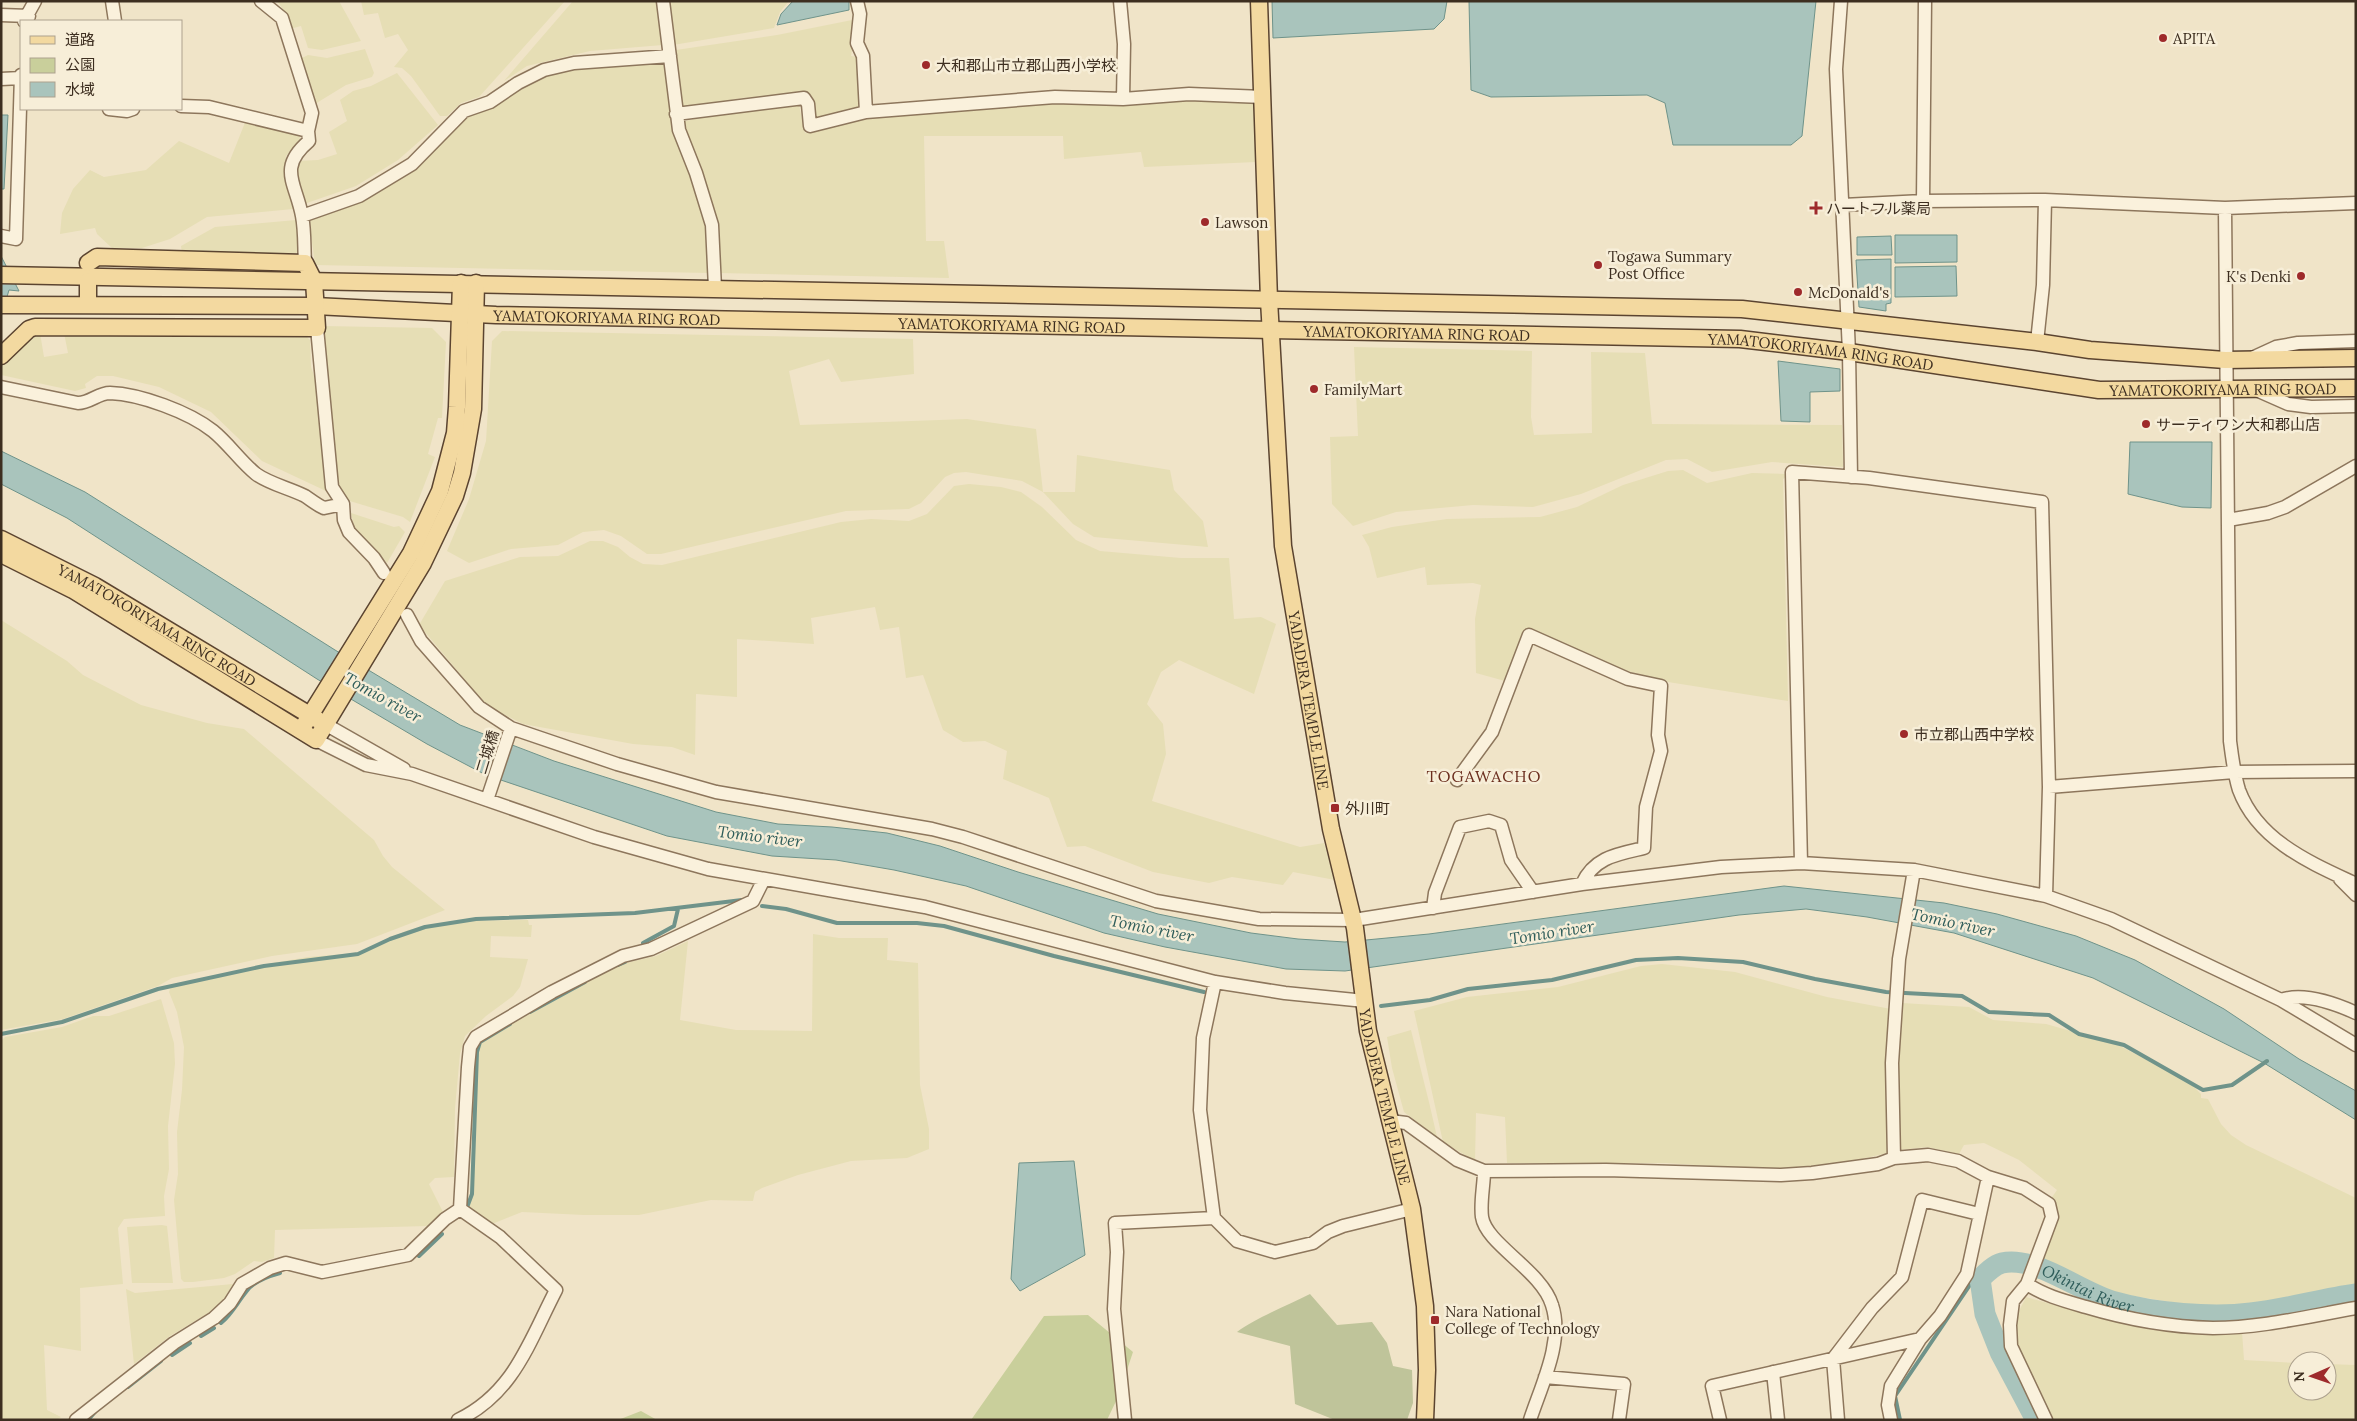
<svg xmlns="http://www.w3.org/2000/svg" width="2357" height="1421" viewBox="0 0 2357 1421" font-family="Lora,'Noto Sans JP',serif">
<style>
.farmland{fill:#e6deb5}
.green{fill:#c9cf9b}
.cemetery{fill:#bfc49a}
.water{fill:#a9c4bc;stroke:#6f938a}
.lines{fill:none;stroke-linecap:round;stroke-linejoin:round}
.stream{stroke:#6f938a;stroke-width:4}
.river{stroke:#a9c4bc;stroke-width:21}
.minor-casing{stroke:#8d765c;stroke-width:15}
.major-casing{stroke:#5b4430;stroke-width:19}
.minor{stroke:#faf1dc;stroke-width:12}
.major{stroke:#f3d9a0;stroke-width:16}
.poi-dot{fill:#9e2a2b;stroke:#f7eed8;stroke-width:2}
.labels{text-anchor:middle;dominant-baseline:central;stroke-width:5;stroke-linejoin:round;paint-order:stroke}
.poi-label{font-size:15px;fill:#3d2e20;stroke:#f7eed8;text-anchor:start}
.street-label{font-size:15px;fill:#3d2e20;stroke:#f7eed8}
.water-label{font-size:16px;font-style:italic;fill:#2f5d5a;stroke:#f7eed8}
.neighbourhood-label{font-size:16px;letter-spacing:1px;fill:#6b2e1e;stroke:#f7eed8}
</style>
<rect width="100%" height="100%" fill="#f0e4c8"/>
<!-- farmland -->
<path class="farmland" d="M 277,1 L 339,1 L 361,41 L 322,50 L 308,48 L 301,26 L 290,29 L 285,12 Z
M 361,1 L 565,1 L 479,97 L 461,103 L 447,116 L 440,116 L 411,76 L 402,68 L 394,67 L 408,50 L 398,34 L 385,38 L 378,13 L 364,15 Z
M 573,1 L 656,1 L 663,45 L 590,51 L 527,66 L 504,81 Z
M 667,1 L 789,1 L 780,12 L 774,28 L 673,45 Z
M 857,19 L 851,56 L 858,57 L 860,107 L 814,119 L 810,93 L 741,98 L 682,110 L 676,50 L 777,35 Z
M 365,49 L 374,73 L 372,77 L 346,85 L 315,104 L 300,59 L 308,55 L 327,58 Z
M 664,60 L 671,117 L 699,193 L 709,232 L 710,273 L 315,265 L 309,219 L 366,198 L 442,143 L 470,115 L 494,107 L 539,77 L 573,70 Z
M 397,73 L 438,125 L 398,160 L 356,186 L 304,204 L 297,180 L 297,161 L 318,160 L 337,154 L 329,132 L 347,121 L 340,100 L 353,91 L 371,86 Z
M 1255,100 L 1256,162 L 1144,167 L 1141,152 L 1064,159 L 1063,136 L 924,136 L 926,241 L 944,241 L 949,278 L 719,273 L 681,122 L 743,109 L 799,105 L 805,133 L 869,116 L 1017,103 Z
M 246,120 L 299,133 L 300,139 L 286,156 L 284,174 L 293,209 L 207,217 L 170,239 L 142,248 L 112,248 L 97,234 L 95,228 L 60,234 L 62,213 L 73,189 L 90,170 L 104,177 L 146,170 L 179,141 L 229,163 Z
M 296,220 L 299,250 L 294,255 L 182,253 L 181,246 L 215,227 Z
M 323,326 L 432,328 L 446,342 L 442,418 L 438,418 L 428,454 L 435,457 L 410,522 L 403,517 L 343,499 L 334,482 Z
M 502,331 L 913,339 L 914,374 L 841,382 L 829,359 L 789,371 L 800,425 L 967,419 L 1036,429 L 1043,492 L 1075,492 L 1077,455 L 1170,470 L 1174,490 L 1203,521 L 1208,547 L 1094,537 L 1073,524 L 1043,492 L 1022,481 L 966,472 L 954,473 L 945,477 L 921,503 L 909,509 L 846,511 L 661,554 L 647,554 L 621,536 L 604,530 L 583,532 L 558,545 L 511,549 L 469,563 L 447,551 L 469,499 L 486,441 L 492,341 Z
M 40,333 L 44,357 L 68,353 L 64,333 L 304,334 L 310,340 L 311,367 L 318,387 L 326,491 L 262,461 L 211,412 L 159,387 L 113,376 L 97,376 L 85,384 L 86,388 L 75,391 L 1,375 L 1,367 L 36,334 Z
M 1354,347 L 1532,351 L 1531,417 L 1534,435 L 1592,433 L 1591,352 L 1645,353 L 1652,424 L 1842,425 L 1843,467 L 1772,462 L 1712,472 L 1687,459 L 1666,460 L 1581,494 L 1533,507 L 1473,505 L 1396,512 L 1353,526 L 1332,504 L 1330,437 L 1358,436 Z
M 1683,470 L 1707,483 L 1752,473 L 1786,474 L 1786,477 L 1783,479 L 1788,701 L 1668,682 L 1620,669 L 1530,633 L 1505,681 L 1476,673 L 1475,619 L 1481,585 L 1473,583 L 1427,585 L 1425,567 L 1377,578 L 1369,547 L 1362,535 L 1392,527 L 1447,519 L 1540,517 L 1577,507 L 1623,485 L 1668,471 Z
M 969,484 L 1001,487 L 1021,492 L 1042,507 L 1076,540 L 1100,551 L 1181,558 L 1229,558 L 1234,619 L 1261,617 L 1276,624 L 1254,694 L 1179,660 L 1161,672 L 1147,704 L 1163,724 L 1166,754 L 1152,801 L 1300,847 L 1324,843 L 1335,880 L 1293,872 L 1283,885 L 1232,877 L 1209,883 L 1153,872 L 1085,846 L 1067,847 L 1049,798 L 1003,779 L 1007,751 L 985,741 L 963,742 L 943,730 L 923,675 L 906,678 L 899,627 L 880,630 L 875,607 L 811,618 L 814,644 L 737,639 L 737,697 L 696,694 L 695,755 L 672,747 L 633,744 L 523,724 L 487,706 L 419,625 L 445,581 L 520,557 L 558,556 L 590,541 L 603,541 L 618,547 L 630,557 L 643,564 L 662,565 L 841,522 L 871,519 L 909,521 L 927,514 L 954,486 Z
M 351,513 L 394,527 L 399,526 L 405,532 L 387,563 L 355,530 Z
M 1,620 L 67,661 L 83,675 L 141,705 L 207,723 L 244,729 L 374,840 L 383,856 L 392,867 L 445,910 L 357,944 L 272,956 L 172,978 L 158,986 L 63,1019 L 1,1030 Z
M 528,920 L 529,925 L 532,925 L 531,937 L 491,936 L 490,957 L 528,959 L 520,987 L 513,996 L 486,1016 L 465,1036 L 460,1054 L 455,1108 L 454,1177 L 435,1178 L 429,1184 L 443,1212 L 428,1226 L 275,1230 L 274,1258 L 262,1262 L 254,1261 L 235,1274 L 224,1278 L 193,1282 L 184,1282 L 181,1279 L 174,1200 L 178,1174 L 177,1132 L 182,1090 L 184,1047 L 177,1012 L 169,992 L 171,986 L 208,980 L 267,964 L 308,957 L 357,953 L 408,930 L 453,921 Z
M 813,934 L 839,938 L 888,938 L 887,960 L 918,963 L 920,1085 L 929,1129 L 929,1149 L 907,1158 L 851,1161 L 798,1175 L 762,1188 L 755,1192 L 753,1201 L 711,1200 L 639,1215 L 584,1215 L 522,1212 L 492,1224 L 467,1208 L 471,1191 L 475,1055 L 476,1047 L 488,1037 L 617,965 L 656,956 L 688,941 L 680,1020 L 736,1030 L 812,1031 Z
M 1662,964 L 1735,972 L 1827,997 L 1891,1009 L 1886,1044 L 1888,1153 L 1834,1165 L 1780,1171 L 1667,1163 L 1507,1163 L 1505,1117 L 1476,1113 L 1475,1161 L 1443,1142 L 1414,1011 L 1467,997 L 1558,987 L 1641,966 Z
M 161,999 L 174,1043 L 175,1064 L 168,1126 L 169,1169 L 164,1196 L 165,1216 L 124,1219 L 118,1228 L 123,1284 L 80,1288 L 81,1351 L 44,1345 L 47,1410 L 61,1417 L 57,1420 L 1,1420 L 1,1041 L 5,1037 L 62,1027 L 93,1016 L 109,1016 Z
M 1902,1003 L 1969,1007 L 1993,1020 L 2046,1024 L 2116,1044 L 2188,1081 L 2201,1094 L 2201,1098 L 2208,1099 L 2221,1124 L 2231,1135 L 2246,1145 L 2356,1198 L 2356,1287 L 2262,1304 L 2216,1307 L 2183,1304 L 2115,1293 L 2044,1259 L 2056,1223 L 2050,1200 L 2057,1190 L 2019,1160 L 1984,1143 L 1964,1145 L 1959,1154 L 1927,1147 L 1900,1150 L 1897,1055 Z
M 1411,1030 L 1429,1102 L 1437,1137 L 1404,1112 L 1392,1068 L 1387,1037 Z
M 162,1225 L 167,1226 L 173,1283 L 132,1283 L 127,1227 Z
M 233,1284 L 220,1306 L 170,1336 L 134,1364 L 126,1289 L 135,1293 Z
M 2026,1297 L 2106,1319 L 2218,1335 L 2242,1332 L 2244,1360 L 2297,1363 L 2297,1391 L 2327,1391 L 2327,1364 L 2356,1365 L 2356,1420 L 2054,1420 L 2024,1365 L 2016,1344 L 2017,1315 Z"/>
<!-- green -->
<path class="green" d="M 1088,1315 L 1133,1352 L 1118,1397 L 1107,1420 L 971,1420 L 1044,1316 Z
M 641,1411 L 657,1420 L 618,1420 Z"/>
<!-- cemetery -->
<path class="cemetery" d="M 1310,1294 L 1337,1325 L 1372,1322 L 1387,1343 L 1393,1366 L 1412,1370 L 1413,1403 L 1407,1420 L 1335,1420 L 1295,1404 L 1290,1346 L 1237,1332 C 1256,1318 1288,1305 1310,1294 Z"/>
<!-- water -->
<path class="water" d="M 793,1 L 849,1 L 849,10 L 777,25 L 781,14 Z
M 1272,1 L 1447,1 L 1444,19 L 1434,29 L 1273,38 Z
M 1469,1 L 1816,1 L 1802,136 L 1791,145 L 1673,145 L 1665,103 L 1647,95 L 1491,97 L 1471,90 Z
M 1,115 L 8,115 L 4,189 L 1,189 Z
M 1895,235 L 1957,235 L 1957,262 L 1895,263 Z
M 1891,236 L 1892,255 L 1857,255 L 1857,237 Z
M 1,256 L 19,291 L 9,290 L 1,317 Z
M 1891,259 L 1891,303 L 1886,304 L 1886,311 L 1859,307 L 1856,260 Z
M 1956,266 L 1957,296 L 1895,297 L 1895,267 Z
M 1778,361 L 1840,369 L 1840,391 L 1810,392 L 1810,422 L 1781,421 Z
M 2130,442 L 2212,442 L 2211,508 L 2182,507 L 2128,494 Z
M 1,451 L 85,492 L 335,650 L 460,725 L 554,761 L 716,812 L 778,824 L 832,827 L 887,833 L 940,846 L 1018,872 L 1158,914 L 1251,933 L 1298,939 L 1345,942 L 1429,934 L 1784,886 L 1944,903 L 1997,914 L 2076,936 L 2135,960 L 2224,1009 L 2299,1059 L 2356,1091 L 2356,1120 L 2264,1063 L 2093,978 L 1954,933 L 1867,917 L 1806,909 L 1739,915 L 1345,971 L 1286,969 L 1165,947 L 1104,933 L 966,886 L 894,870 L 836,860 L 772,856 L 667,836 L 486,775 L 427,744 L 317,679 L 67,518 L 1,484 Z
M 1074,1161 L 1085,1255 L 1020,1291 L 1011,1279 L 1019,1163 Z"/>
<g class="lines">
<!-- stream -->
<path class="stream" d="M 762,906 L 786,909 L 837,923 L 917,923 L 944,926 L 1054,956 L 1204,992
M 643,943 L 674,926 L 678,909
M 618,965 L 625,962
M 1381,1006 L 1430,1000 L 1468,989 L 1552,980 L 1636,960 L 1678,958 L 1743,962 L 1815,979 L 1886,992 L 1962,996 L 1989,1012 L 2049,1015 L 2079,1034 L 2124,1045 L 2203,1090 L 2232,1085 L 2267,1061
M 530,1012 L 585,982
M 1,1034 L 62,1022 L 158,989 L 264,966 L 358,954 L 390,939 L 425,927 L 476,919 L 635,913 L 742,900
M 466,1210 L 472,1194 L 477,1052 L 480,1042 L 510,1024
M 419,1256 L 442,1234
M 221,1323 C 232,1314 237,1303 246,1292 C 253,1281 269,1276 280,1273
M 201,1336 L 214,1328
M 172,1355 L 190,1343
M 128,1387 L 161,1361
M 88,1420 L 95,1412
M 1900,1420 L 1895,1396 L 1972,1282 L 1980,1279"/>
<!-- river -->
<path class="river" id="s1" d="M 2036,1420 L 2000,1352 L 1985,1314 L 1980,1279 C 1986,1273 1994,1265 2002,1263 C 2035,1255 2082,1293 2115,1302 C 2153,1313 2212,1318 2251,1313 C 2286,1309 2321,1299 2356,1294"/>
<defs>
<path id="minor" d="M 112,1 L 115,21
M 261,1 L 282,18 L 312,113 L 308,131 L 309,141 C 277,168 296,183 302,216 C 305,231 304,248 305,263
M 663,1 L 679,130 L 696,173 L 712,225 L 715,288
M 857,1 L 860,14 L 857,43 L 863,56 L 866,112
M 1120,1 L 1124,44 L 1123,99
M 1841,1 L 1836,69 L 1849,352 L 1851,477
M 1,15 L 29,16
M 24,21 L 35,1
M 1,79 L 21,78
M 181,106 L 209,107 L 308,131
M 109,109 L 127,111 L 133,109
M 676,114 L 804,98 L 808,104 L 810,126 L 866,112 L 1055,97 L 1123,99 L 1189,94 L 1263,97
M 1923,201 L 1925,1
M 1843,205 L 1923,201 L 2045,200 L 2225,208 L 2356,203
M 2225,208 L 2230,741 C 2232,757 2234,774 2239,790 C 2258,841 2311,863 2356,884
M 302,216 L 359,196 L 412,164 L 464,111 L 490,102 L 518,83 L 544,70 L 574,63 L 670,56
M 1,236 L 16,239 L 21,75
M 317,328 L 332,487 L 343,504 L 344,520 L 349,532 L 374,558 L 384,573
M 2037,342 L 2043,285 L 2045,200
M 2252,358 L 2276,347 L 2298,343 L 2356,341
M 1,387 L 78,403 C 90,403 98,393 110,393 C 140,394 189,412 213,431 C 229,444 240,461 256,474 C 270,484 289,488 305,496 C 311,500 317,505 324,508 L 343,504
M 2254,389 L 2288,404 L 2311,407 L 2356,406
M 2228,520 L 2268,513 L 2285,507 L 2356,466
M 407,615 L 421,641 L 479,707 L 511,728 L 617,764 L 716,792 L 932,829 L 963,837 L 1156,901 L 1259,919 L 1354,920 L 1582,884 L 1721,867 L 1801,863 L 1914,870 L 2046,896 L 2111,919 L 2281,1000 L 2356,1045
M 325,724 L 404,769
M 316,740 L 366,765 L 412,774 L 594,837 L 708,869 L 925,907 L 1215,982 L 1285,993 L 1365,1001
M 1457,780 L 1492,732 L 1529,635 L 1628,679 L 1661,686 L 1658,735 L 1661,751 L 1646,807 L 1644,848 C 1618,854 1594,857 1582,884
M 2049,787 L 2234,772 L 2356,771
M 487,800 L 511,728
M 1801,863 L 1792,472 L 1869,478 L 2042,502 L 2049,787 L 2046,896
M 2340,879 L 2356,895
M 1433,908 L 1435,893 L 1460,827 L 1489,821 L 1501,825 L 1511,860 L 1533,892
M 2281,1000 C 2304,992 2334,1003 2356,1013
M 1390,1121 L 1406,1123 L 1457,1160 L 1484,1171 L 1606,1170 L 1781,1175 L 1812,1173 L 1878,1164 L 1894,1158 L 1928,1155 L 1958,1161 L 1988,1177 L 2024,1188 L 2049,1204 L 2052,1217 L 2027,1284 L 2013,1301 L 2010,1325 L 2011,1346 L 2046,1420
M 1894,1158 L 1892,1063 L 1899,959 L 1914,870
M 1484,1171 C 1484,1185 1480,1202 1482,1217 C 1486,1244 1542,1271 1552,1305 C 1564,1341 1541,1386 1530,1420
M 460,1209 L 468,1067 L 470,1047 L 476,1037 L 552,992 L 623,956 L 651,949 L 753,901 L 764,879
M 1214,1218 L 1237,1241 L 1275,1252 L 1313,1243 L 1328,1232 L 1343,1226 L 1412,1209
M 2027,1284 C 2045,1296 2065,1301 2086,1307 C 2126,1319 2171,1327 2213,1328 C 2261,1328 2309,1316 2356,1308
M 1773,1372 L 1778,1420
M 1545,1377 L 1624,1384 L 1619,1420
M 76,1420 L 174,1343 L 214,1318 L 230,1303 L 242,1284 L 270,1268 L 286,1263 L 322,1272 L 408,1255 L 445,1219 L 460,1209
M 458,1420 C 514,1393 529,1342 556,1290 L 500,1237 L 460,1209
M 1125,1420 L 1114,1309 L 1117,1252 L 1115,1223 L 1214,1218 L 1200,1110 L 1203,1038 L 1215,982
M 1720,1420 L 1712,1386 L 1920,1339
M 1838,1420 L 1833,1359 L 1872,1308 L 1902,1277 L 1922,1200 L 1979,1214
M 1891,1420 L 1888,1405 L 1891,1386 L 1920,1339 L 1940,1316 L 1967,1274 L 1988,1177"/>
<g id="major">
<path id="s2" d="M 1259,1 L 1269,300 L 1283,546 L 1331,829 L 1355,928 L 1368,1031 L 1412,1209 L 1425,1306 L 1427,1370 L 1425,1420"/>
<path d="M 1,275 L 1742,309 L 2037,342 L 2090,350 L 2225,360 L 2356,358"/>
<path d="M 88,299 L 88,281"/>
<path id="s3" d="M 1,305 L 315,306 L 496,315 L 1740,339 L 1849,352 L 2099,390 L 2356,388"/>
<path d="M 1,356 L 29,329 L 35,327 L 317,328 L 314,281 L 305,263 L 97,257 L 88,263"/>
<path id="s4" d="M 1,539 L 95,586 L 318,720"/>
<path d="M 1,554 L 73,590 L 316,740 L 423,563 L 455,496 L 462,473 L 473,409 L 476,283"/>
<path d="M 301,730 L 411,553 L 440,491 L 455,433 L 457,407 L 461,283"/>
</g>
</defs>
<!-- minor casing -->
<use href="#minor" class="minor-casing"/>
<!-- major casing -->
<use href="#major" class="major-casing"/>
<!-- minor -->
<use href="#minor" class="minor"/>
<!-- major -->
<use href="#major" class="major"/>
</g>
<!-- markers -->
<g class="poi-dot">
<circle cx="2163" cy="38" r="5"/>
<circle cx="926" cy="65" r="5"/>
<path d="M1813.5 200.5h5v5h5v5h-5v5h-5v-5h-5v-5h5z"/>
<circle cx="1205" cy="222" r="5"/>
<circle cx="1598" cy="265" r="5"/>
<circle cx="2301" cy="276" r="5"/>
<circle cx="1798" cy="292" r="5"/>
<circle cx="1314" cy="389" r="5"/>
<circle cx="2146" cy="424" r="5"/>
<circle cx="1904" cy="734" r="5"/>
<rect x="1330" y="803" width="10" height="10" rx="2.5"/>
<rect x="1430" y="1315" width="10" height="10" rx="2.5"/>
</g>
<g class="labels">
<!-- poi labels -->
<g class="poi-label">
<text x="2173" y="38">APITA</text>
<text x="936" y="65">大和郡山市立郡山西小学校</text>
<text x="1826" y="208">ハートフル薬局</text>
<text x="1215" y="222">Lawson</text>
<text x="1608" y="256">Togawa Summary<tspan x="1608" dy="17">Post Office</tspan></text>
<text x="2291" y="276" text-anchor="end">K's Denki</text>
<text x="1808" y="292">McDonald's</text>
<text x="1324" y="389">FamilyMart</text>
<text x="2156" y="424">サーティワン大和郡山店</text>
<text x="1914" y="734">市立郡山西中学校</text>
<text x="1345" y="808">外川町</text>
<text x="1445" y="1311">Nara National<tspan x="1445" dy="17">College of Technology</tspan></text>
</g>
<!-- street labels -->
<g class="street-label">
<text stroke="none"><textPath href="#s3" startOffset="606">YAMATOKORIYAMA RING ROAD</textPath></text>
<text stroke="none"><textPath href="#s3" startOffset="1011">YAMATOKORIYAMA RING ROAD</textPath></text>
<text stroke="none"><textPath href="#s3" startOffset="1416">YAMATOKORIYAMA RING ROAD</textPath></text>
<text stroke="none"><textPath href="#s3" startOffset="1821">YAMATOKORIYAMA RING ROAD</textPath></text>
<text stroke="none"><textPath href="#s3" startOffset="2226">YAMATOKORIYAMA RING ROAD</textPath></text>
<text stroke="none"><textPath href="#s4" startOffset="178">YAMATOKORIYAMA RING ROAD</textPath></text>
<text stroke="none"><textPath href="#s2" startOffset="702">YADADERA TEMPLE LINE</textPath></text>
<text transform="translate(487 752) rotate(-73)">二城橋</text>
<text stroke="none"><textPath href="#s2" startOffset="1106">YADADERA TEMPLE LINE</textPath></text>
</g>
<!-- water labels -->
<g class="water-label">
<text transform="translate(383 697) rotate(29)">Tomio river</text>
<text transform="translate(760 836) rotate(7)">Tomio river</text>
<text transform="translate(1953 922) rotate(12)">Tomio river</text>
<text transform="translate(1152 928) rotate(11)">Tomio river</text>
<text transform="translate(1552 932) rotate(-9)">Tomio river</text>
<text stroke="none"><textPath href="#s1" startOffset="272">Okintai River</textPath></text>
</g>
<!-- neighbourhood labels -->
<g class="neighbourhood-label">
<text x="1484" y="776">TOGAWACHO</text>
</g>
</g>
<!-- border -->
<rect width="2357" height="1421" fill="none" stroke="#3d2e20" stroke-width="5"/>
<!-- legend -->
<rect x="20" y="20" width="162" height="90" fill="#f7eed8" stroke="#ada18e"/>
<rect x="30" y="36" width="25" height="8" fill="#f3d9a0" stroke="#ada18e"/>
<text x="65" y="45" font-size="15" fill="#3d2e20">道路</text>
<rect x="30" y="58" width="25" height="15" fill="#c9cf9b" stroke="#ada18e"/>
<text x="65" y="70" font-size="15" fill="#3d2e20">公園</text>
<rect x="30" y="82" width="25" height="15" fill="#a9c4bc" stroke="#ada18e"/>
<text x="65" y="95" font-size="15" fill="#3d2e20">水域</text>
<!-- north arrow -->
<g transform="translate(2312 1376) rotate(268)"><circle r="24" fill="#f7eed8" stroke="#ada18e"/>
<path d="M0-4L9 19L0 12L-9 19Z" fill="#9e2a2b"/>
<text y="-8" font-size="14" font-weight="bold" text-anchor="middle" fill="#3d2e20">N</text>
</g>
</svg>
